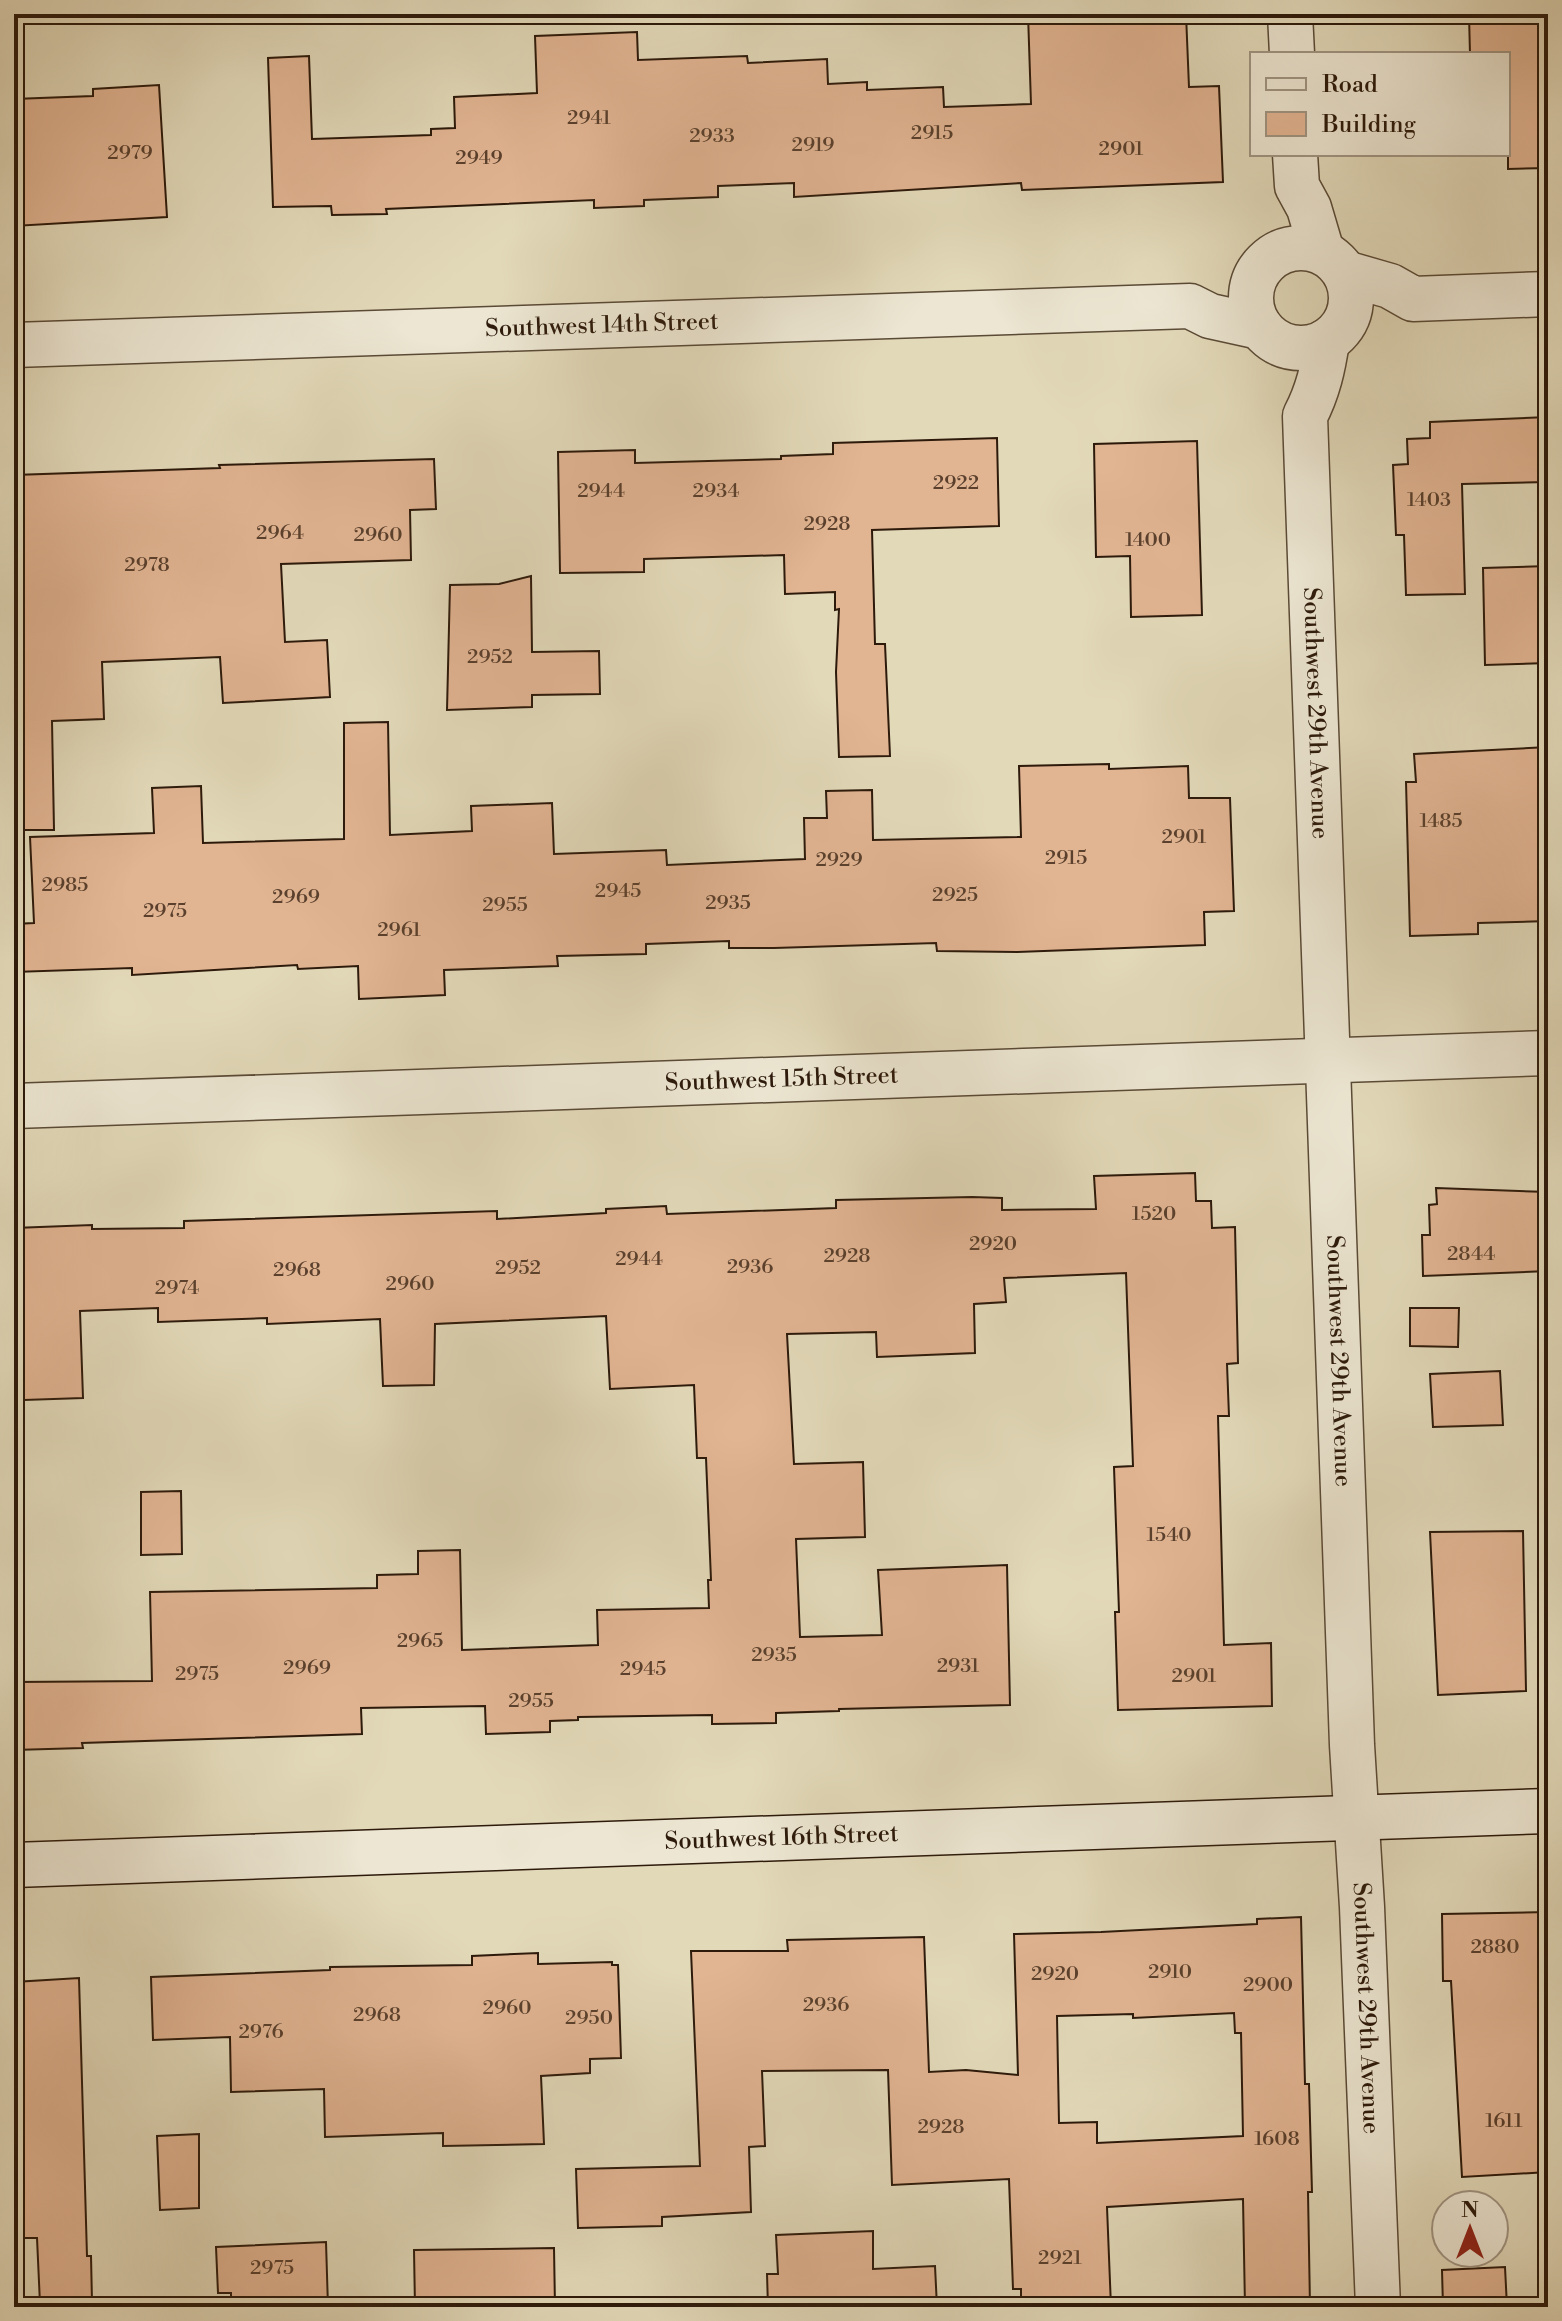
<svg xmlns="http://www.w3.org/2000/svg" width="1562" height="2321" viewBox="0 0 1562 2321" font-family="'Libre Bodoni',serif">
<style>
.building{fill:#e1b492;stroke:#2d1a0b;stroke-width:2;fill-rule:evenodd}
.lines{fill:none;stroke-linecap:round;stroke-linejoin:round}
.street-casing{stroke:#5a4a36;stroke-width:47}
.secondary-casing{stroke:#2d1a0b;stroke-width:47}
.street{stroke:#ece6d2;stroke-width:44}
.secondary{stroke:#ece6d2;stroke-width:44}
.labels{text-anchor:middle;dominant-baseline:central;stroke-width:6;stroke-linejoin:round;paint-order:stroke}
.number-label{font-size:20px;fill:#5a402d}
.street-label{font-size:24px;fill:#2d1a0b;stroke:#ece6d2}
</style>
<rect width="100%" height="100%" fill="#e2d9b9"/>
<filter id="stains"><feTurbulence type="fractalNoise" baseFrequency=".0025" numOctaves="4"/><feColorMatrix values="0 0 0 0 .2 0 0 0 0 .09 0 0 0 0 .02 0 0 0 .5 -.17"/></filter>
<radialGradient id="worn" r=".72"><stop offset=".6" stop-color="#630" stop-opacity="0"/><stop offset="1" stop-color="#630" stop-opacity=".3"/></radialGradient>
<!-- building -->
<path class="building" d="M 1028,14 L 1186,14 L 1189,87 L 1219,86 L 1223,182 L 1022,190 L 1021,183 L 794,197 L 794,183 L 718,186 L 718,197 L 644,200 L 644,206 L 594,208 L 594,200 L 386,209 L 387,214 L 332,215 L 331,206 L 273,207 L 268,58 L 309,56 L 312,139 L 431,135 L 431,129 L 455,128 L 454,97 L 537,93 L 535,36 L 637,32 L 638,60 L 747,56 L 748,63 L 827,59 L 828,84 L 867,82 L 867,90 L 943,87 L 944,107 L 1031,104 Z
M 1542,14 L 1542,36 L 1548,36 L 1548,168 L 1508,169 L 1508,54 L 1470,54 L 1469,15 Z
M 159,85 L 167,217 L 14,226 L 14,99 L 93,96 L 93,89 Z
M 1548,417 L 1548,482 L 1462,484 L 1465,594 L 1406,595 L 1404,535 L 1396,535 L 1393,465 L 1408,464 L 1407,439 L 1430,438 L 1430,422 Z
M 997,438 L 999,526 L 872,530 L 875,644 L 885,644 L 890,756 L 839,757 L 836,672 L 839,609 L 835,610 L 835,592 L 785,594 L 784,555 L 644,559 L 644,572 L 560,573 L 558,452 L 635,450 L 635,463 L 781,459 L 781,456 L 833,454 L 833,443 Z
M 1197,441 L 1202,615 L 1131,617 L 1130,556 L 1096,557 L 1094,444 Z
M 434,459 L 436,509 L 410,510 L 411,560 L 281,564 L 285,642 L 327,640 L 330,697 L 223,703 L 220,657 L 102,662 L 104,719 L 52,721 L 54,830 L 14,830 L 14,475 L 220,468 L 219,465 Z
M 1548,566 L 1548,663 L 1485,665 L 1483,568 Z
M 531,576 L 532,652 L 599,651 L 600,694 L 532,695 L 532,707 L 447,710 L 450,585 L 499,584 Z
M 388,722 L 390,835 L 472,831 L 471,806 L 552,803 L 554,854 L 666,850 L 667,865 L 805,859 L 804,818 L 827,818 L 826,791 L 872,790 L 873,840 L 1021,837 L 1019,766 L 1109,764 L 1109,769 L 1188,766 L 1189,798 L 1230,798 L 1234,911 L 1204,912 L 1205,945 L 1017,952 L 937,951 L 936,943 L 774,948 L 729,948 L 729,941 L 646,944 L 646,954 L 557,956 L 558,966 L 444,970 L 445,995 L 359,999 L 358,966 L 298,969 L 297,965 L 132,975 L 132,968 L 14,972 L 14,924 L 34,923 L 30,837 L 154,833 L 152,788 L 201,786 L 203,843 L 344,839 L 344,723 Z
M 1548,747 L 1548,921 L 1478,923 L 1478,934 L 1410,936 L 1406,782 L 1416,782 L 1414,754 Z
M 1195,1173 L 1196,1201 L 1211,1201 L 1212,1228 L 1235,1227 L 1238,1363 L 1227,1364 L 1229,1416 L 1218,1416 L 1224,1645 L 1271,1643 L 1272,1706 L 1118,1710 L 1115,1612 L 1119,1612 L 1114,1467 L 1133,1466 L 1126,1273 L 1004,1278 L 1006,1302 L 974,1304 L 975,1353 L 877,1357 L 876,1332 L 787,1334 L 794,1464 L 863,1462 L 865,1537 L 796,1539 L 800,1637 L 882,1635 L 878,1570 L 1007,1565 L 1010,1705 L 839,1709 L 839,1711 L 776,1713 L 776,1723 L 712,1724 L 712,1715 L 578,1717 L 578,1720 L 550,1721 L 550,1732 L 486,1734 L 485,1706 L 361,1708 L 362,1734 L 82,1743 L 83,1748 L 14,1750 L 14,1682 L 152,1681 L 150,1592 L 377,1588 L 377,1575 L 418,1574 L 418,1551 L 460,1550 L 462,1650 L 598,1645 L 597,1610 L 709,1608 L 708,1580 L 711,1580 L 706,1458 L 697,1458 L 694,1385 L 610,1389 L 606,1316 L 435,1324 L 434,1385 L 383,1386 L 380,1319 L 267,1324 L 267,1318 L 158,1322 L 158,1308 L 80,1311 L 83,1398 L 24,1400 L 23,1364 L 15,1364 L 14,1228 L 92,1225 L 92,1229 L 184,1228 L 184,1221 L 497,1211 L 497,1219 L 606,1213 L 606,1209 L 666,1206 L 667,1214 L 836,1208 L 836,1200 L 972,1197 L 1002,1198 L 1002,1210 L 1096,1209 L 1094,1176 Z
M 1436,1188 L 1548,1192 L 1548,1271 L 1423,1276 L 1422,1235 L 1430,1235 L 1429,1205 L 1437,1204 Z
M 1410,1308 L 1459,1308 L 1458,1347 L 1410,1346 Z
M 1500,1371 L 1503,1425 L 1433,1427 L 1430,1374 Z
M 181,1491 L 182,1554 L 141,1555 L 141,1492 Z
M 1523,1531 L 1526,1691 L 1438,1695 L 1430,1532 Z
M 1548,1912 L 1548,1980 L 1539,1980 L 1543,2069 L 1548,2069 L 1548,2172 L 1462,2177 L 1451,1981 L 1443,1981 L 1442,1914 Z
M 1301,1917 L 1305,2084 L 1309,2084 L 1312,2192 L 1308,2192 L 1310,2307 L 1245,2307 L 1243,2199 L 1107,2207 L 1111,2307 L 1021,2307 L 1021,2289 L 1013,2289 L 1009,2179 L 892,2185 L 888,2070 L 762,2071 L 765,2146 L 749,2147 L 751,2212 L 662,2217 L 662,2226 L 578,2228 L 576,2169 L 700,2166 L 691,1951 L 788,1951 L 787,1940 L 924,1937 L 929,2072 L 966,2070 L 1018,2075 L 1014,1934 L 1101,1932 L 1257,1924 L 1257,1919 ZM 1234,2013 L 1235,2033 L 1241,2033 L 1243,2136 L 1097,2143 L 1097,2122 L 1059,2123 L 1057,2016 L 1133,2014 L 1133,2018 Z
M 538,1953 L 538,1964 L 612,1962 L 612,1965 L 618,1965 L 621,2058 L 590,2059 L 590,2073 L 541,2076 L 544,2144 L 443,2146 L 443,2133 L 325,2137 L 324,2089 L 231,2092 L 230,2037 L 153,2040 L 151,1977 L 330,1970 L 330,1967 L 472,1965 L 472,1956 Z
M 79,1978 L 87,2256 L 91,2256 L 92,2302 L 40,2304 L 37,2238 L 14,2238 L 14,1982 Z
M 199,2134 L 199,2208 L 160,2210 L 157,2136 Z
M 873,2231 L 873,2269 L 935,2266 L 937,2307 L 768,2307 L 767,2274 L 778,2274 L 776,2235 Z
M 326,2242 L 328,2307 L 231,2307 L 231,2293 L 218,2293 L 216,2247 Z
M 554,2248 L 555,2307 L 415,2307 L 414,2250 Z
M 1505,2267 L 1507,2307 L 1443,2307 L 1442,2270 Z"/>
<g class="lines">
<defs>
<g id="street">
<path d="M 1290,14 L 1292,54"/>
<path d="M 1295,154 L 1297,186 L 1309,208 L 1322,252"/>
<circle cx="1301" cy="298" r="50"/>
<path d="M 1345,273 L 1390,286 L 1413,299 L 1548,294"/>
<path id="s1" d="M 1327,341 C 1323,368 1318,391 1305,416 L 1352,1745 L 1362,1907 L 1378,2307"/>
<path id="s2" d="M 14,345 L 1190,306 L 1210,316 L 1260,327"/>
<path id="s3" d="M 14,1106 L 1548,1053"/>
</g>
<g id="secondary">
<path id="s4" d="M 14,1865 L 1548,1811"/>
</g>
</defs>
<!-- street casing -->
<use href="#street" class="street-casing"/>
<!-- secondary casing -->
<use href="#secondary" class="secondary-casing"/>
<!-- street -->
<use href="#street" class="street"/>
<!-- secondary -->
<use href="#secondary" class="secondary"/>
</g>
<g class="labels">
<!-- number labels -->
<g class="number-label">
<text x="589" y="118">2941</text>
<text x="932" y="133">2915</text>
<text x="712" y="136">2933</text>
<text x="813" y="145">2919</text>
<text x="1121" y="149">2901</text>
<text x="130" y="153">2979</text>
<text x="479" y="158">2949</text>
<text x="956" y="483">2922</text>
<text x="601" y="491">2944</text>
<text x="716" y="491">2934</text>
<text x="1429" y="500">1403</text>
<text x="827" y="524">2928</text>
<text x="280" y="533">2964</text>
<text x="378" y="535">2960</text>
<text x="1148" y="540">1400</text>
<text x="147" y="565">2978</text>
<text x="490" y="657">2952</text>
<text x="1441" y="821">1485</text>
<text x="1184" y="837">2901</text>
<text x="1066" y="858">2915</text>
<text x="839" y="860">2929</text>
<text x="65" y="885">2985</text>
<text x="618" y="891">2945</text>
<text x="955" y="895">2925</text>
<text x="296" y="897">2969</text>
<text x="728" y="903">2935</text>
<text x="505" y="905">2955</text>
<text x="165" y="911">2975</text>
<text x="399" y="930">2961</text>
<text x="1154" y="1214">1520</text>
<text x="993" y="1244">2920</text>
<text x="1471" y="1254">2844</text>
<text x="847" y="1256">2928</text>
<text x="639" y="1259">2944</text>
<text x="750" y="1267">2936</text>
<text x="518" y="1268">2952</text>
<text x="297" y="1270">2968</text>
<text x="410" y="1284">2960</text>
<text x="177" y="1288">2974</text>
<text x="1169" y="1535">1540</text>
<text x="420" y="1641">2965</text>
<text x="774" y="1655">2935</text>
<text x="958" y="1666">2931</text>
<text x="307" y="1668">2969</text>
<text x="643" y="1669">2945</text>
<text x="197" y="1674">2975</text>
<text x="1194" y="1676">2901</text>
<text x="531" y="1701">2955</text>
<text x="1495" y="1947">2880</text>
<text x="1170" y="1972">2910</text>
<text x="1055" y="1974">2920</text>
<text x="1268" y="1985">2900</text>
<text x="826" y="2005">2936</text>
<text x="507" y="2008">2960</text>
<text x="377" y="2015">2968</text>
<text x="589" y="2018">2950</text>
<text x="261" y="2032">2976</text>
<text x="1504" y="2121">1611</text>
<text x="941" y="2127">2928</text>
<text x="1277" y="2139">1608</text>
<text x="1060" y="2258">2921</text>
<text x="272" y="2268">2975</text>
</g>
<!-- street labels -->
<g class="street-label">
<text stroke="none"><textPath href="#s2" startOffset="588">Southwest 14th Street</textPath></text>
<text stroke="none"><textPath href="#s1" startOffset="376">Southwest 29th Avenue</textPath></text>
<text stroke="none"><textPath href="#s3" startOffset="768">Southwest 15th Street</textPath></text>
<text stroke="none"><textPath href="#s1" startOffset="1024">Southwest 29th Avenue</textPath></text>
<text stroke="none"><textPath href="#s4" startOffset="768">Southwest 16th Street</textPath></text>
<text stroke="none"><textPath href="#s1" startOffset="1672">Southwest 29th Avenue</textPath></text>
</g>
</g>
<!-- margin -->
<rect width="1562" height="2321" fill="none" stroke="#e2d9b9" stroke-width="48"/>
<rect x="16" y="16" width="1530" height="2289" fill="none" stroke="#2d1a0b" stroke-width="4"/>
<rect x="24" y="24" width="1514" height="2273" fill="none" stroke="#2d1a0b" stroke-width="2"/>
<!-- legend -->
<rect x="1250" y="52" width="260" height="104" fill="#ece6d2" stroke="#a09482" stroke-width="2"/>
<rect x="1266" y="78" width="40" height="12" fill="#ece6d2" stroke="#a09482" stroke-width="2"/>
<text x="1322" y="92" font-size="24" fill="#2d1a0b">Road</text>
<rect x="1266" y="112" width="40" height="24" fill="#e1b492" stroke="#a09482" stroke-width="2"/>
<text x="1322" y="132" font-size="24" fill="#2d1a0b">Building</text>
<!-- north arrow -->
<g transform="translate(1470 2229)"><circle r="38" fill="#ece6d2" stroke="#a09482" stroke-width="2"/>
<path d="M0-6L14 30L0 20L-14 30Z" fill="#8f2418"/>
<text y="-12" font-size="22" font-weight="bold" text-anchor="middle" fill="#2d1a0b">N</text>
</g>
<rect width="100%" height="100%" filter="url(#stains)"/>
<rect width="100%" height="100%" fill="url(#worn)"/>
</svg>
